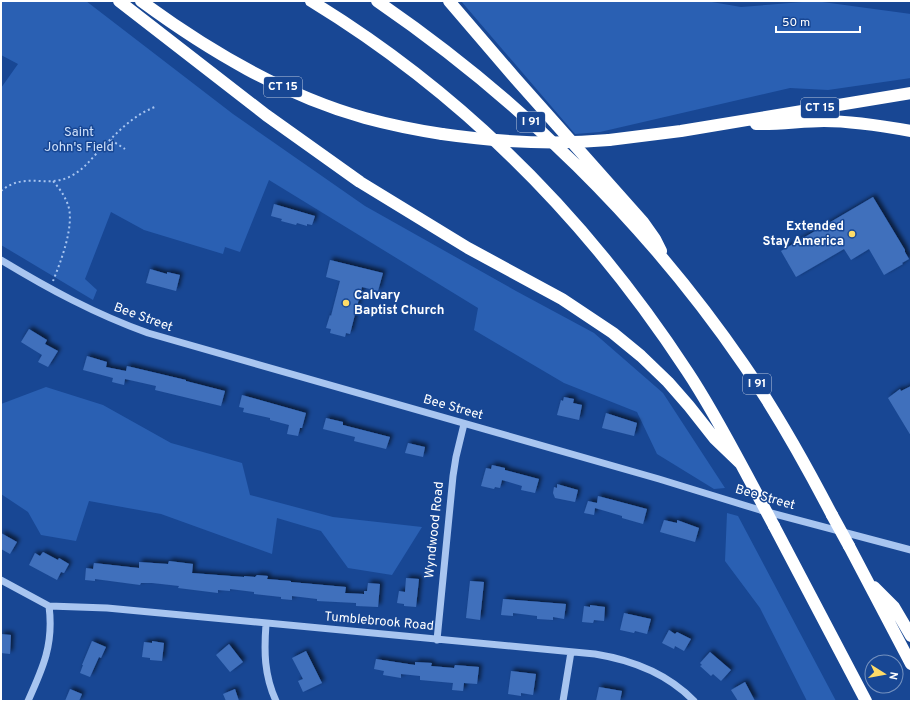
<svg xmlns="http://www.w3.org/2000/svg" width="912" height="702" viewBox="0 0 912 702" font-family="Overpass,sans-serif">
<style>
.green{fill:#2a60b3}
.building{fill:#4070bc;filter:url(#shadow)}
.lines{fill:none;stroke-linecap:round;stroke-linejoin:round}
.path{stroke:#a8c5f0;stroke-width:2;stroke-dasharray:2 3;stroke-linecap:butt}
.minor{stroke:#a8c5f0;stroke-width:7}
.highway{stroke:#fff;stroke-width:12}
.highway-bridge{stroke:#fff;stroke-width:12}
.poi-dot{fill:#ffdc68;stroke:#184794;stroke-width:1.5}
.labels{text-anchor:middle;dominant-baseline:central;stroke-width:3;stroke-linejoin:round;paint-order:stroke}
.shield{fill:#184794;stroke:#bac8df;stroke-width:1}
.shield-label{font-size:12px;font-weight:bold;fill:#fff}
.park-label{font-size:13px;fill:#cfe1fb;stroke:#184794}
.poi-label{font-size:13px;font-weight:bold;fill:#fff;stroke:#184794;text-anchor:end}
.street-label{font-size:13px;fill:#fff;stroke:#184794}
</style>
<defs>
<filter id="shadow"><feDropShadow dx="3" dy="-3" stdDeviation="2" flood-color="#0009"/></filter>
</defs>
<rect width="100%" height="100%" fill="#184794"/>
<!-- green -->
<path class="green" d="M 1,1 L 86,1 L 233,114 L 365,206 L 516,291 L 594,333 L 663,393 L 725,488 L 714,489 L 657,454 L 637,412 L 564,383 L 474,330 L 478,308 L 269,180 L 240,252 L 225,247 L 223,254 L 144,230 L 111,212 L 85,279 L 97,290 L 93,300 L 1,245 L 1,88 L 18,64 L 1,55 Z
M 461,1 L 706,1 L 741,7 L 815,1 L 911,14 L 911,78 L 828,90 L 790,88 L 600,132 L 575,134 Z
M 46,387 L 103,405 L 171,443 L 242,463 L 250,495 L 333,517 L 422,527 L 392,575 L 348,568 L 321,531 L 277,518 L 272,554 L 161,514 L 89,501 L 76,541 L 41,535 L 28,512 L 1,494 L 1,404 Z
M 727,513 L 738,516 L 836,701 L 807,701 L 760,608 L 725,561 Z"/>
<!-- building -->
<path class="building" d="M 873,197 L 905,250 L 905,252 L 909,259 L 902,263 L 903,264 L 884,275 L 869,249 L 851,260 L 844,249 L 796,277 L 781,251 Z
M 274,204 L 315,216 L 312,225 L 307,224 L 307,226 L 297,223 L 296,225 L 281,221 L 282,219 L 271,216 Z
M 330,260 L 383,273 L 378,291 L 362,287 L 350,334 L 346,333 L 345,337 L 330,333 L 331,329 L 326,328 L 330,315 L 331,316 L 340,281 L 326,277 Z
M 150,269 L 167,274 L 167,272 L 180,275 L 176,291 L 146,283 Z
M 29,329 L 47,340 L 45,344 L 58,351 L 48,367 L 38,362 L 42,355 L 21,342 Z
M 87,356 L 107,362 L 106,367 L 126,371 L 127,366 L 186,380 L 186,381 L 225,391 L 221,406 L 155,390 L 156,386 L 125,379 L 124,385 L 112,382 L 113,378 L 83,370 Z
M 911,386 L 911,436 L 888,398 L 900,389 L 901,391 Z
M 242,395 L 306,413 L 302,428 L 300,428 L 298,436 L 287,434 L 289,425 L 270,420 L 270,418 L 243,412 L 244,408 L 239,407 Z
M 564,397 L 574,399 L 573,403 L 582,405 L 579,420 L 557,415 L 561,400 L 563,401 Z
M 606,413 L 637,423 L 634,436 L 602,428 Z
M 326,418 L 343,422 L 343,425 L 390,437 L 386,449 L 354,441 L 355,437 L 323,429 Z
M 408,443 L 425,447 L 423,457 L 405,453 Z
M 492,465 L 505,468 L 505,470 L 539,479 L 535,493 L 521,490 L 522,486 L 502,480 L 500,488 L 495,487 L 494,489 L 481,486 L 486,468 L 491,469 Z
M 557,484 L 578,490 L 575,502 L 555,498 L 553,493 L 554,487 L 557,488 Z
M 598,496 L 647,509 L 643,524 L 622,518 L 622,516 L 595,508 L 594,515 L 584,513 L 588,501 L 597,503 Z
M 664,520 L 677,523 L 677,520 L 699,528 L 695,542 L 660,532 Z
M 1,533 L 17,542 L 10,554 L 1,549 Z
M 43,552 L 58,560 L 59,558 L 69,564 L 64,573 L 61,572 L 57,580 L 29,565 L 35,553 L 40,556 Z
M 169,561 L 193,564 L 192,573 L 244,577 L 244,576 L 255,577 L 257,575 L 268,576 L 267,579 L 291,581 L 291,582 L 346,587 L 345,593 L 364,594 L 364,591 L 367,591 L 368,583 L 380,584 L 378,607 L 356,606 L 356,603 L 317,601 L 317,599 L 292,596 L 292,600 L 281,599 L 281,597 L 254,594 L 254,592 L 230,589 L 230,591 L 218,590 L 218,593 L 178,588 L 179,586 L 152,583 L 141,583 L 140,585 L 95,579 L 95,581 L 85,580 L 86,568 L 93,569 L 94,563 L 139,568 L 139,562 L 168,564 Z
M 406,578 L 419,579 L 416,607 L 404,606 L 404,604 L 397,603 L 399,591 L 405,592 Z
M 470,581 L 484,582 L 480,620 L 466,618 Z
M 503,599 L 566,604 L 564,619 L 553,617 L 553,620 L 537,619 L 537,616 L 513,613 L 513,616 L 501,615 Z
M 590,605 L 605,607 L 604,621 L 594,620 L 593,623 L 582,622 L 584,606 L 590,607 Z
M 624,613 L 651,619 L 647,634 L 635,631 L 634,633 L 620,630 Z
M 669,630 L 675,634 L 677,632 L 691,639 L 684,651 L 675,646 L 674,649 L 662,643 Z
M 1,634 L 11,635 L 10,654 L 1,653 Z
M 92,641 L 106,647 L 101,658 L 99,657 L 90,677 L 80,673 L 83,665 L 82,665 Z
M 152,641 L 164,643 L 162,661 L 150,660 L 150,658 L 142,657 L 144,642 L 152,643 Z
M 229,644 L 243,662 L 230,672 L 216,655 Z
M 306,651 L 322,683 L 303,692 L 298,681 L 303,679 L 292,658 Z
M 710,652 L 731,670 L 721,681 L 713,674 L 711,676 L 700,666 L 702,665 L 700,663 Z
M 376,659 L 415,665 L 415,662 L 432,663 L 431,666 L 454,668 L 455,665 L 479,667 L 477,684 L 464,683 L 463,691 L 452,690 L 453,683 L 420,680 L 420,676 L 401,674 L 401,678 L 383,675 L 384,671 L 374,669 Z
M 511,671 L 536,674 L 533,695 L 521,693 L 521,696 L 508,694 Z
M 745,682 L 755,701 L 738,701 L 731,690 Z
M 599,687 L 622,691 L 620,701 L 596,701 Z
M 70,689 L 82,694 L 79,701 L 65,701 Z
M 235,689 L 239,701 L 226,701 L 223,694 Z"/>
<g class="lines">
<!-- path -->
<path class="path" d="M 111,140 L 125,149
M 1,191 C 25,171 47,189 71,176 C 81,171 88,163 96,154 C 114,136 131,116 155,107
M 53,281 C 61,261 75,225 68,205 C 65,196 59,188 53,181"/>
<!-- minor -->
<path class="minor" d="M 1,260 C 49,289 95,314 148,333 L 659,479 L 760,510 L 911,550
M 1,580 L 49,606 L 107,608 L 595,654 C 632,660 667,673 694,701
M 266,624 C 264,651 264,675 276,701
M 437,640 L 453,476 L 456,457 L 464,424
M 28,701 C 43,668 54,644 49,606
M 563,701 L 571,652"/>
<!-- highway -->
<path class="highway" d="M 119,1 L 266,115 L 360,182 L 468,248 L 562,299 L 613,333 L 641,356 L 668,382 L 689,406 L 715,439 L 741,464
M 141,1 C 209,51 283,95 365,118 C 391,125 416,130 442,134
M 311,1 C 465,95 588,220 687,371 C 713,410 735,453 757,494
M 377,1 C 520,99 646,222 744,365 C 777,413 805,463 832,515
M 449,1 L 515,78 L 643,222 L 655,239 L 661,251
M 756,124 C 779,125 802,121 824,121 C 853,121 883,126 911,131
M 609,140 L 681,131 L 911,93
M 774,526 L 866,701
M 849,546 L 911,664
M 874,587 L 894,607 L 911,636"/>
<!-- highway-bridge -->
<path class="highway-bridge" d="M 442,134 C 498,142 553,145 609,140
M 757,494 L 774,526
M 832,515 L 849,546"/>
</g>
<!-- markers -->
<g class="poi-dot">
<circle cx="852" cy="234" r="4"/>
<circle cx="346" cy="303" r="4"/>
</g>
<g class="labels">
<!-- shield labels -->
<g class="shield">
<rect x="264" y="77" width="38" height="20" rx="3"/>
<rect x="801" y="98" width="38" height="20" rx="3"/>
<rect x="517" y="112" width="28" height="20" rx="3"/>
<rect x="743" y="374" width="28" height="20" rx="3"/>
</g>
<g class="shield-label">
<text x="283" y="87">CT 15</text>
<text x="820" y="108">CT 15</text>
<text x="531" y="122">I 91</text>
<text x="757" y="384">I 91</text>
</g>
<!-- park labels -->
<g class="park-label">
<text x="79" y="133">Saint<tspan x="79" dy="15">John's Field</tspan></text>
</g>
<!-- poi labels -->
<g class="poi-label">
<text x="844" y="227">Extended<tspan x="844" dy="15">Stay America</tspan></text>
<text x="354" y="296" text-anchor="start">Calvary<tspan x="354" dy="15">Baptist Church</tspan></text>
</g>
<!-- street labels -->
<g class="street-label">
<text transform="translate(143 318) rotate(20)">Bee Street</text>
<text transform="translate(453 408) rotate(16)">Bee Street</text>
<text transform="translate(765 498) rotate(16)">Bee Street</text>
<text transform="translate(435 530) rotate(-84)">Wyndwood Road</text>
<text transform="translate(379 622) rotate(5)">Tumblebrook Road</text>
</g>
</g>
<!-- border -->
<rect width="912" height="702" fill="none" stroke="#ffffff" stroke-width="4"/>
<!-- north arrow -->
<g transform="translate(884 674) rotate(101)"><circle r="19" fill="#184794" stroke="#7491bf"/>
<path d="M0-3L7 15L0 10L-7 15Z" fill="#ffdc68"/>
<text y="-6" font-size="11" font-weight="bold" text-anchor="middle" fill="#ffffff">N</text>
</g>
<!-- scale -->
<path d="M776 26v6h84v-6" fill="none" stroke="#ffffff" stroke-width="2"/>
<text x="782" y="26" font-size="12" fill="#ffffff" stroke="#184794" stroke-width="3" paint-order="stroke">50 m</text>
</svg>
